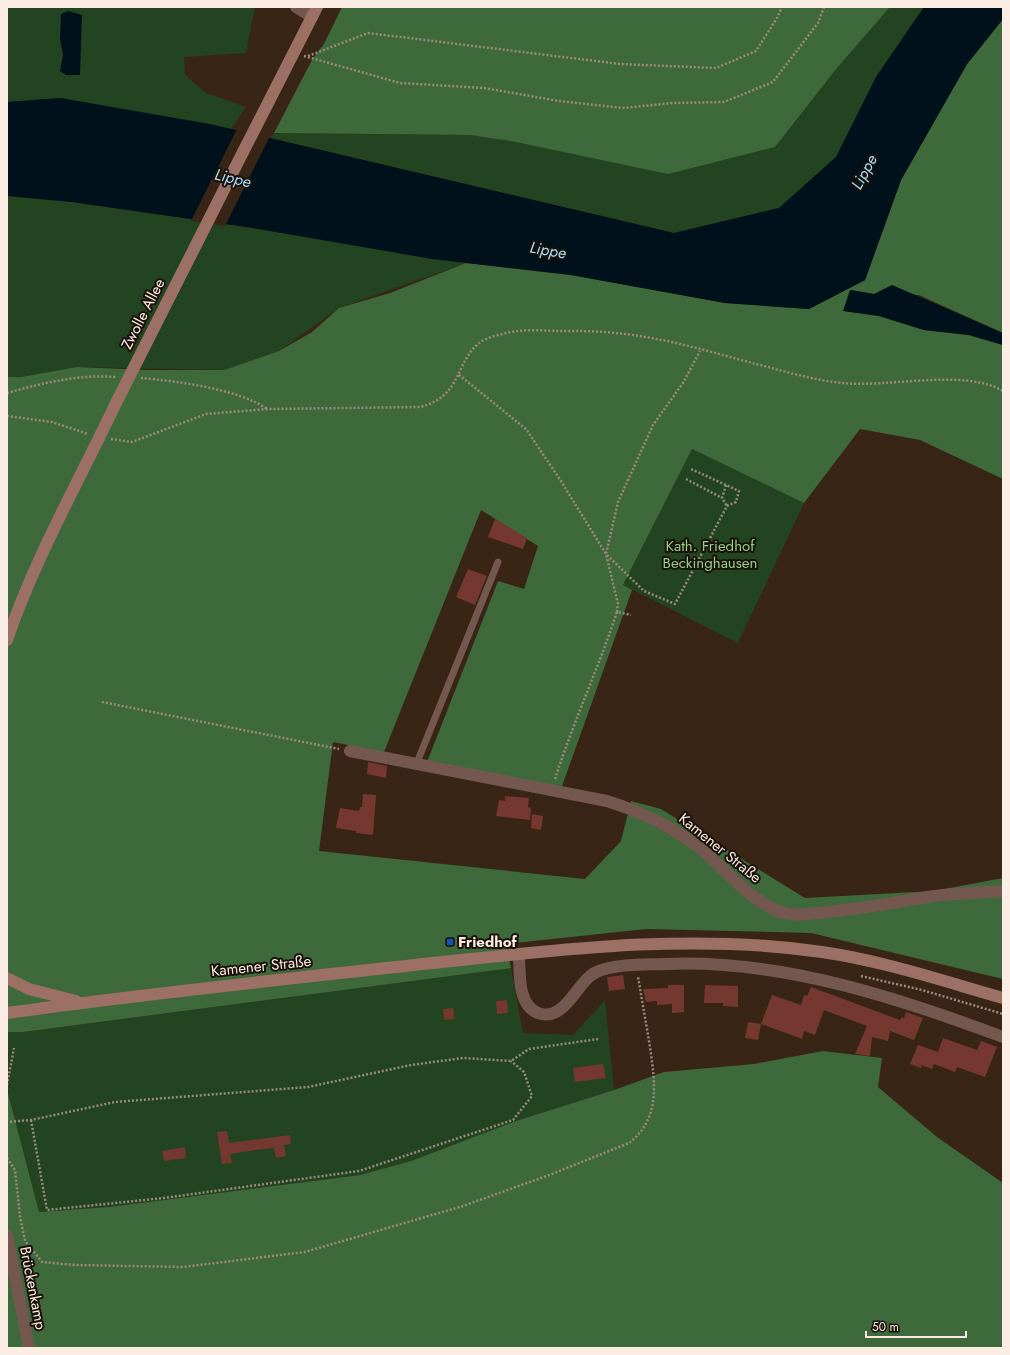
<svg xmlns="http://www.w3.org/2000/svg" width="1010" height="1355" viewBox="0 0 1010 1355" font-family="Jost,sans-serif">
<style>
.green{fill:#234420}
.forest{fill:#3e693a}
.water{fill:#00111b}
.pier{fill:#392515}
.building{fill:#753830}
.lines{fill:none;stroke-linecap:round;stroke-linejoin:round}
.path{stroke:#9b8a7d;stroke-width:2.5;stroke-dasharray:2 2;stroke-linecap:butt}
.lane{stroke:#745850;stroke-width:7}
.street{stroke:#745850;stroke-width:12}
.secondary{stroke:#9c7064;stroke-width:12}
.secondary-bridge{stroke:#9c7064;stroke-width:12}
.transit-dot{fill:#1a4fb4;stroke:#1a110a;stroke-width:1.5}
.labels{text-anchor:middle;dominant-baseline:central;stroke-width:4;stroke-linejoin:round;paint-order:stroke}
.street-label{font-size:15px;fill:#fbede3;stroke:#1a110a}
.park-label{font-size:15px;fill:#92d18a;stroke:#1a110a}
.poi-label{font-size:15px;font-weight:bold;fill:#fbede3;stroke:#1a110a;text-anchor:start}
.water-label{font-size:16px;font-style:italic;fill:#a5defb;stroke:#1a110a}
</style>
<rect width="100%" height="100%" fill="#392515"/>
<!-- green -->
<path class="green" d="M 7,7 L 255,7 L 246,53 L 184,57 L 185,75 L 206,93 L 246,107 L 231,129 L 60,98 L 7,102 Z
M 890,7 L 924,7 L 876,77 L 836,157 L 779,208 L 674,233 L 270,138 L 274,133 L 470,135 L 516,142 L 775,147 L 837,68 Z
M 7,196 L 72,202 L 253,228 L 466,263 L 339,308 L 279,351 L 224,370 L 77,367 L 21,377 L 7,377 Z
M 692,449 L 804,503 L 738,643 L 623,585 Z
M 511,968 L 523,1033 L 573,1035 L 605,1000 L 614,1090 L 516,1121 L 411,1161 L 360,1175 L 109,1207 L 39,1212 L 7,1089 L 7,1032 L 23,1032 Z"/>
<!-- forest -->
<path class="forest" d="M 342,7 L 890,7 L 837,68 L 775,147 L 668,174 L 516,142 L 470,135 L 274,133 L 313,58 L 324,44 Z
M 1003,19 L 1003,333 L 919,295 L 874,294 L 851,290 L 844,311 L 879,316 L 924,330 L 969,335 L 1003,345 L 1003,479 L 920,440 L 860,429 L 804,503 L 692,449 L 623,585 L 632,590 L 561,789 L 427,762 L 498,581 L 524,589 L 538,546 L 481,510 L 384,752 L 333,742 L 319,851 L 585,879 L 621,841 L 631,801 L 661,809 L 805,898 L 934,891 L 1003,878 L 1003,979 L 811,933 L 646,929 L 506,944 L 511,968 L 23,1032 L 7,1032 L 7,377 L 21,377 L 77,367 L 147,370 L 224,370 L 279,351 L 312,332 L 339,308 L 390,293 L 466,263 L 571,275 L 725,303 L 809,309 L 865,280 L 901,180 L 967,64 Z
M 823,1051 L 882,1058 L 878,1087 L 937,1137 L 1003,1183 L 1003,1348 L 7,1348 L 7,1089 L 39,1212 L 109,1207 L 360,1175 L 411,1161 L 516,1121 L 614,1090 L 664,1072 L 754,1064 Z"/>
<!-- water -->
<path class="water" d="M 924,7 L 1003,7 L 1003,19 L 967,64 L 901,180 L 865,280 L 809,309 L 725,303 L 571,275 L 432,259 L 253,228 L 72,202 L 7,196 L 7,102 L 60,98 L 210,124 L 674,233 L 779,208 L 836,157 L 876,77 Z
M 68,11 L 82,15 L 80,75 L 66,75 L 60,71 L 63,55 L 60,39 L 61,14 Z
M 892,285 L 1003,333 L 1003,345 L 969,335 L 924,330 L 879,316 L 843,311 L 850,290 L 874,294 Z"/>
<!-- pier -->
<path class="pier" d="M 237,129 L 270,136 L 225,226 L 191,221 Z"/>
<!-- building -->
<path class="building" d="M 495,519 L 527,538 L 523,549 L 488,537 Z
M 468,569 L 487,576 L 475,605 L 456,597 Z
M 368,762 L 387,766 L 386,778 L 367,774 Z
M 363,794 L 376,795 L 373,835 L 356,833 L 356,831 L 336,828 L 340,808 L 359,811 L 360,807 L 362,807 Z
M 505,796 L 529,798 L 528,807 L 531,808 L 530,820 L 496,816 L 499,800 L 505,801 Z
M 532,814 L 543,816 L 541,830 L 531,828 Z
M 623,975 L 625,989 L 609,991 L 607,977 Z
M 668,985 L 684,985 L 684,1012 L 672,1013 L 672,1004 L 657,1005 L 657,1001 L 646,1002 L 643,989 L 668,988 Z
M 705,985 L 738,986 L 738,1007 L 723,1006 L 723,1003 L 704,1003 Z
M 811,987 L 900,1020 L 902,1017 L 904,1018 L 906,1012 L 923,1018 L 914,1040 L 890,1031 L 888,1041 L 872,1037 L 870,1056 L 855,1054 L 867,1026 L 824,1010 L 815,1035 L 804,1031 L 802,1039 L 761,1024 L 772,995 L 801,1005 L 804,995 L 807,996 Z
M 507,1000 L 508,1013 L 497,1014 L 496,1001 Z
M 453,1008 L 455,1019 L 444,1020 L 443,1009 Z
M 748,1022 L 761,1024 L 758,1040 L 745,1038 Z
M 943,1038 L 977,1050 L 981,1041 L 997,1047 L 985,1077 L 957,1067 L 955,1072 L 934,1064 L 932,1069 L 922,1065 L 921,1068 L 910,1064 L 918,1045 L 938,1052 Z
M 603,1064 L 606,1078 L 575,1082 L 573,1068 Z
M 227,1131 L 229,1143 L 290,1135 L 291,1144 L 284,1145 L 286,1156 L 276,1158 L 274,1148 L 262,1149 L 230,1154 L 232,1163 L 222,1164 L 217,1132 Z
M 185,1147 L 186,1158 L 164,1161 L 162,1151 Z"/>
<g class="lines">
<!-- path -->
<path class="path" d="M 304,56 L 400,83 L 484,88 L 559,101 L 623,108 L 673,103 L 724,102 L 773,82 L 818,23 L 824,7
M 308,56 L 368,33 L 620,64 L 716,68 L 756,51 L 777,18 L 782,7
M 459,375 L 526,429 L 559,478 L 606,554 L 644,591 L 675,604 L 727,506 L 736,502 L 739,491 L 691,469
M 141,378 C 176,381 239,389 267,409
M 7,393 C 43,383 79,374 116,377
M 7,416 L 52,422 L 88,434
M 111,439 L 132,442 L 206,414 L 268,409 L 420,407 C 464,396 454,360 482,341 C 487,338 497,335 503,334 C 522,328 543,331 562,331 C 580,331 597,331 615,333 C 662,337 711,352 756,364 C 784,371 813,380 842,383 C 888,388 964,368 1003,391
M 686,479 L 722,498
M 726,485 L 722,498 L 727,506
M 617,612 L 618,604 L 606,554 L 618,502 L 653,425 L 683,383 L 700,351
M 102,702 L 339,749
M 555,779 C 573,723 598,669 617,612 L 631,615
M 861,976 L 922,990 L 1003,1014
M 7,1085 L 14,1048
M 7,1117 L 7,1122 L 31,1120 L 115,1102 L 308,1087 L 411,1065 L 463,1058 L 511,1061 L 529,1049 L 598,1039
M 31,1120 L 47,1210 L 164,1198 L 359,1171 L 513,1120 L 532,1096 L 524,1072 L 511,1061
M 7,1158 L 15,1170 L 20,1216 L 25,1241 L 42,1262 L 75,1265 L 183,1267 L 305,1252 L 463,1206 L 552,1174 L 629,1143 C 661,1118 655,1083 650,1047 C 646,1023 642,1000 638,977"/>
<!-- lane -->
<path class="lane" d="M 416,765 L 498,562"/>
<!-- street -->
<path class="street" d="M 296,7 L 312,17
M 350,751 L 607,801 C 642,812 672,826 701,849 C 726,869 749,901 781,912 C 796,917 814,913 829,912 C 864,908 899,902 934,896 C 956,893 980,893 1003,891
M 519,954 C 520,972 517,1005 538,1013 C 562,1022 575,989 589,977 C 603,963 645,965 665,964 C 780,959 896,997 1003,1037
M 7,1235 L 29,1348"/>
<!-- secondary -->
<path class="secondary" d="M 243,152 L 317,7
M 7,640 C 35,558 79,481 116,403
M 7,978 L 29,989 L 76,1001
M 7,1013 C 142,994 278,980 414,965 C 549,951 686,932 822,952 C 884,961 943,981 1003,998"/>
<!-- secondary-bridge -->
<path class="secondary-bridge" d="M 116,403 L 243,152"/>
</g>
<!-- markers -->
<rect class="transit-dot" x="446" y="938" width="8" height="8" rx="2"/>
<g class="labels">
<!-- street labels -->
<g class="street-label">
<text transform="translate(143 314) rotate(-63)">Zwolle Allee</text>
<text transform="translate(720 848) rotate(39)">Kamener Straße</text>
<text transform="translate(261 966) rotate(-6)">Kamener Straße</text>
<text transform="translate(33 1288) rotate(79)">Brückenkamp</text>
</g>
<!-- park labels -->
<g class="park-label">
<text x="710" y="546">Kath. Friedhof<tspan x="710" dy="17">Beckinghausen</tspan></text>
</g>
<!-- poi labels -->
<g class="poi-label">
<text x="458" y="942">Friedhof</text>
</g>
<!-- water labels -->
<g class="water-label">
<text transform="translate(864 172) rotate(-62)">Lippe</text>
<text transform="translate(233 178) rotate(13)">Lippe</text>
<text transform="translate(548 250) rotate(10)">Lippe</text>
</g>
</g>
<!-- border -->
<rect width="1010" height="1355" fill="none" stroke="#fbede3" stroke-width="16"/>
<!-- scale -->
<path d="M866 1331v6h100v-6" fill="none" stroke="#fbede3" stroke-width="2"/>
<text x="872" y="1331" font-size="12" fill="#fbede3" stroke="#1a110a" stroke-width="3" paint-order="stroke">50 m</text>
</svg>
